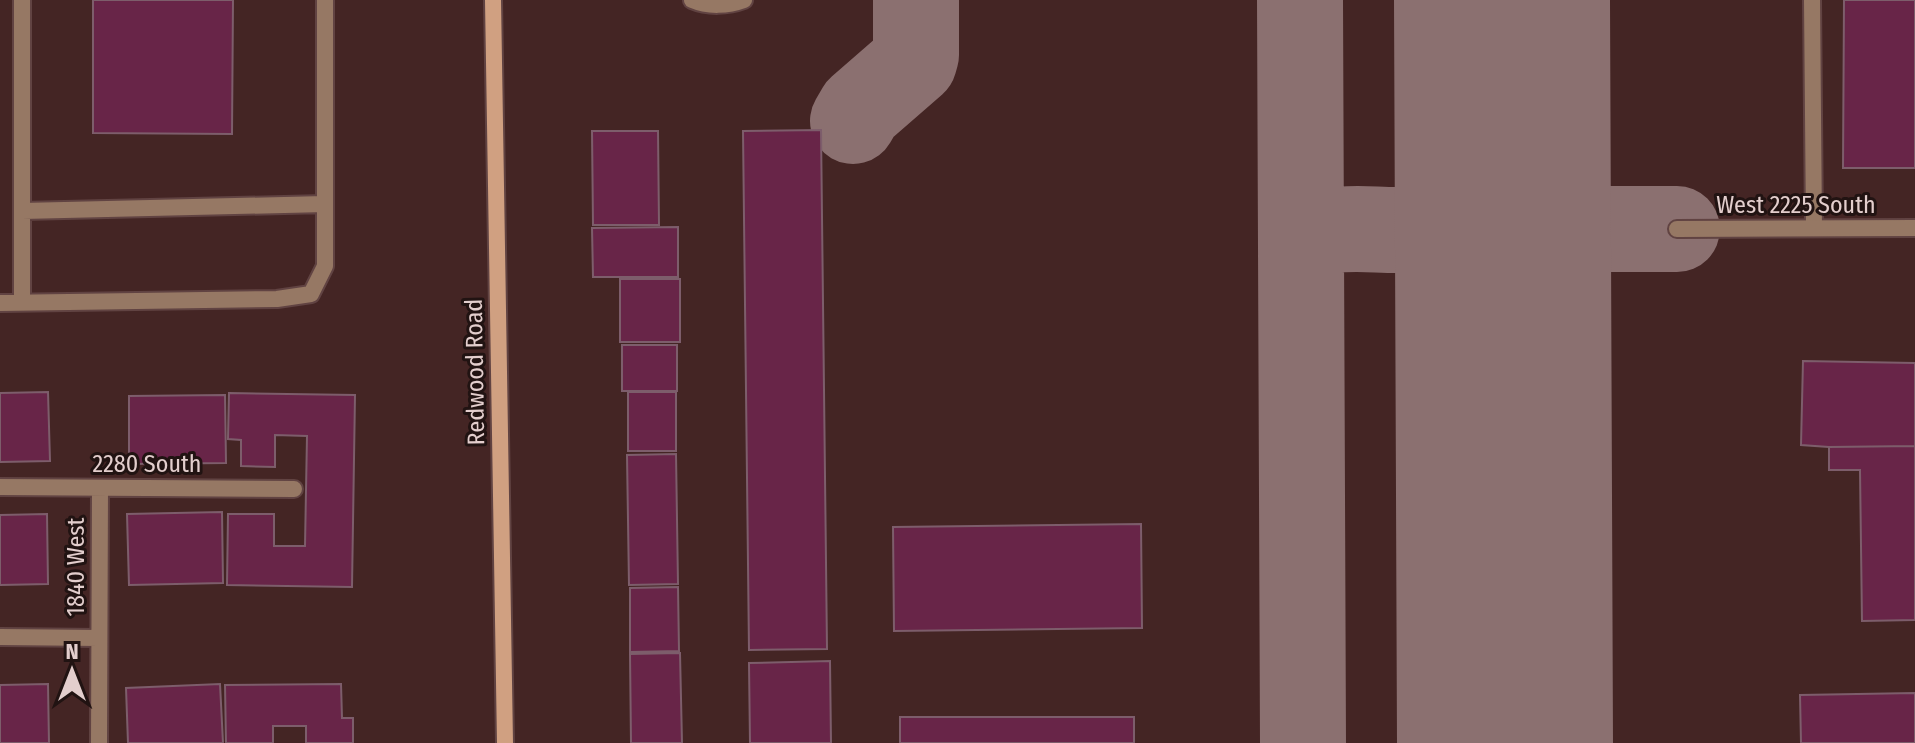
<svg xmlns="http://www.w3.org/2000/svg" width="1915" height="743" viewBox="0 0 1915 743" font-family="'Fira Sans Condensed',sans-serif">
<style>
.lines{fill:none;stroke-linecap:round;stroke-linejoin:round}
.taxiway{stroke:#8b7070;stroke-width:86}
.runway{stroke:#8b7070;stroke-width:216}
.building{fill:#682548;stroke:#7d5d6b;stroke-width:2}
.lane-casing{stroke:#614342;stroke-width:20}
.street-casing{stroke:#614342;stroke-width:20}
.secondary-casing{stroke:#614342;stroke-width:20}
.lane{stroke:#967864;stroke-width:16}
.street{stroke:#967864;stroke-width:16}
.secondary{stroke:#d0a081;stroke-width:16}
.labels{text-anchor:middle;dominant-baseline:central;stroke-width:6;stroke-linejoin:round;paint-order:stroke}
.street-label{font-size:24px;fill:#e3cecd;stroke:#211312}
</style>
<rect width="100%" height="100%" fill="#442524"/>
<g class="lines">
<!-- taxiway -->
<path class="taxiway" d="M 1300,0 L 1303,743
M 853,121 L 860,109 L 914,62 L 916,55 L 916,0
M 1451,230 C 1478,225 1495,202 1503,177
M 1301,257 L 1314,238 L 1328,231 C 1350,227 1374,230 1397,230 C 1457,230 1489,224 1503,294
M 1503,294 C 1512,267 1523,241 1551,229 L 1677,229"/>
<!-- runway -->
<path class="runway" d="M 1502,0 L 1505,743"/>
</g>
<!-- building -->
<path class="building" d="M 93,0 L 233,0 L 232,134 L 93,133 Z
M 1844,0 L 1915,0 L 1915,168 L 1843,168 Z
M 821,130 L 827,649 L 749,650 L 743,131 Z
M 592,131 L 658,131 L 659,225 L 593,225 Z
M 678,227 L 678,277 L 593,277 L 592,228 Z
M 620,279 L 680,279 L 680,342 L 620,342 Z
M 622,345 L 677,345 L 677,391 L 622,391 Z
M 1803,361 L 1915,363 L 1915,446 L 1829,447 L 1801,445 Z
M 48,392 L 50,461 L 0,462 L 0,393 Z
M 628,392 L 676,392 L 676,451 L 628,451 Z
M 229,393 L 355,395 L 352,587 L 227,585 L 228,514 L 274,514 L 274,546 L 305,546 L 307,436 L 275,435 L 275,467 L 241,466 L 241,440 L 228,439 Z
M 225,395 L 226,463 L 129,464 L 129,396 Z
M 1915,446 L 1915,620 L 1862,621 L 1860,470 L 1829,470 L 1829,447 Z
M 676,454 L 678,584 L 629,585 L 627,455 Z
M 222,512 L 223,583 L 129,585 L 127,514 Z
M 47,514 L 48,584 L 0,585 L 0,515 Z
M 1141,524 L 1142,628 L 894,631 L 893,527 Z
M 678,587 L 679,651 L 630,652 L 630,588 Z
M 680,653 L 682,743 L 631,743 L 630,654 Z
M 830,661 L 831,743 L 750,743 L 749,663 Z
M 48,684 L 49,743 L 0,743 L 0,685 Z
M 220,684 L 223,743 L 128,743 L 126,688 Z
M 341,684 L 342,718 L 353,718 L 353,743 L 306,743 L 306,726 L 273,726 L 273,743 L 226,743 L 225,685 Z
M 1915,693 L 1915,743 L 1801,743 L 1800,695 Z
M 900,717 L 1134,717 L 1134,743 L 900,743 Z"/>
<g class="lines">
<defs>
<path id="lane" d="M 22,0 L 22,302
M 692,0 C 708,7 728,6 744,0
M 1812,0 L 1814,228
M 22,211 L 325,204
M 0,303 L 277,299 L 311,294 L 325,266 L 325,0"/>
<path id="street" d="M 1677,229 L 1915,228
M 0,487 L 294,489
M 0,637 L 99,638
M 99,743 L 100,488"/>
<path id="secondary" d="M 493,0 L 505,743"/>
</defs>
<!-- lane casing -->
<use href="#lane" class="lane-casing"/>
<!-- street casing -->
<use href="#street" class="street-casing"/>
<!-- secondary casing -->
<use href="#secondary" class="secondary-casing"/>
<!-- lane -->
<use href="#lane" class="lane"/>
<!-- street -->
<use href="#street" class="street"/>
<!-- secondary -->
<use href="#secondary" class="secondary"/>
</g>
<g class="labels">
<!-- street labels -->
<g class="street-label">
<text x="1796" y="205">West 2225 South</text>
<text transform="translate(475 372) rotate(-91)">Redwood Road</text>
<text x="147" y="464">2280 South</text>
<text transform="translate(76 567) rotate(-90)">1840 West</text>
</g>
</g>
<!-- north arrow -->
<g transform="translate(72 671)" stroke="#211312" stroke-width="6" paint-order="stroke">
<path d="M0-6L14 30L0 20L-14 30Z" fill="#e3cecd"/>
<text y="-12" font-size="22" font-weight="bold" text-anchor="middle" fill="#e3cecd">N</text>
</g>
</svg>
